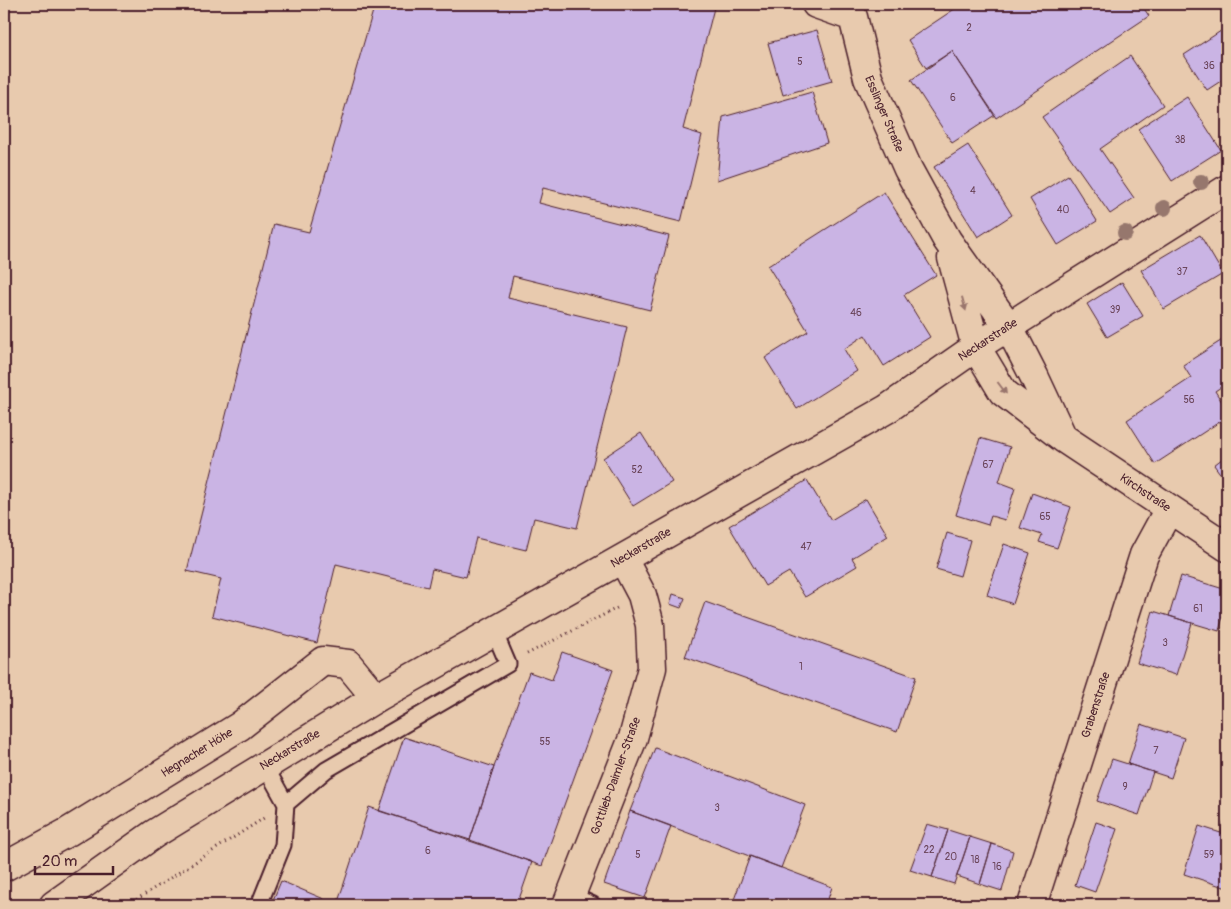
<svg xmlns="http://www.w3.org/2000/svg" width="1231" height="909" viewBox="0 0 1231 909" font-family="Pangolin,sans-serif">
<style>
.building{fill:#cab4e4;stroke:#4a1f2b}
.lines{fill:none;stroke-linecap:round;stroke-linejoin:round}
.lane-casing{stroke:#4a1f2b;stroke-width:19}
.street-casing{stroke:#4a1f2b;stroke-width:31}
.secondary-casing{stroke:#4a1f2b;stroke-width:31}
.path{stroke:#4a1f2b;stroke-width:3;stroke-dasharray:1 4;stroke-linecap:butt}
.lane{stroke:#e8caae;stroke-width:15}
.street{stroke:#e8caae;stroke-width:28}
.secondary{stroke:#e8caae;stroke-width:28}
.tree{fill:#96776d}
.oneway{fill:#99746c}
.labels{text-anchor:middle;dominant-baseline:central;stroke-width:4;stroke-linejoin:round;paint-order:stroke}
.number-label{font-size:10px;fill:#6a4459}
.street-label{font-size:12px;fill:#4a1f2b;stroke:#e8caae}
</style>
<rect width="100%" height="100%" fill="#e8caae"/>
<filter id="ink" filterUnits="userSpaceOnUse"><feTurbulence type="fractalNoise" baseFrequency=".02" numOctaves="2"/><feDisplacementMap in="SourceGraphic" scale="10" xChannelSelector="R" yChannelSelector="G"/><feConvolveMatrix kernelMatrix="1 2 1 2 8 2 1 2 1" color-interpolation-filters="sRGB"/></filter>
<g filter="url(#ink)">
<!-- building -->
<path class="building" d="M 375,4 L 715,4 L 683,129 L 702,135 L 681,222 L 543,188 L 539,203 L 669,236 L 650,310 L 513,276 L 508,298 L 627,327 L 577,528 L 534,518 L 526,550 L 476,538 L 466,577 L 432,569 L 428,587 L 336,564 L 317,643 L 212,616 L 221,579 L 187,571 L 274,224 L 309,232 Z
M 962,4 L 1141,4 L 1149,16 L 996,118 L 952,51 L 926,68 L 908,40 Z
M 1227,27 L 1227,77 L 1207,90 L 1184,55 Z
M 817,30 L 832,81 L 783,95 L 768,43 Z
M 952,51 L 995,115 L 952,143 L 911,80 Z
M 1130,56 L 1163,105 L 1100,149 L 1134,198 L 1110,214 L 1042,117 Z
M 812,92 L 827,143 L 717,180 L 723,117 Z
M 1187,97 L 1221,150 L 1172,181 L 1138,129 Z
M 968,145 L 1012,215 L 978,237 L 934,167 Z
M 1068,175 L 1097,221 L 1058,245 L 1030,199 Z
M 884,192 L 936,275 L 904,295 L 930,337 L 884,366 L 865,335 L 844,349 L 857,371 L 797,409 L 765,358 L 808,331 L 768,266 Z
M 1200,235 L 1223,274 L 1164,309 L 1141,270 Z
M 1122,282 L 1143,316 L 1107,337 L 1087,304 Z
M 1227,337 L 1227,383 L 1215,391 L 1227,410 L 1227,417 L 1155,464 L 1127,420 L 1191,378 L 1183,365 Z
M 641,433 L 672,482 L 633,506 L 603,458 Z
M 980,438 L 1010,447 L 999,482 L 1015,488 L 1005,520 L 991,516 L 988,525 L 956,515 Z
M 1227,455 L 1227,483 L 1214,465 Z
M 807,480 L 831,520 L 866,499 L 888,536 L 852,558 L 857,566 L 805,597 L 789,572 L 765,586 L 729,526 Z
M 1032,493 L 1071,507 L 1057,548 L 1039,542 L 1042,535 L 1020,528 Z
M 947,533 L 970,540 L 960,576 L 936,569 Z
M 1004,544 L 1030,553 L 1013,604 L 987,595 Z
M 1181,576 L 1227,590 L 1227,603 L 1219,631 L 1169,616 Z
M 673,594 L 685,598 L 681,608 L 670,604 Z
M 705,602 L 916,677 L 897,732 L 685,657 Z
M 1153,611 L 1192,623 L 1176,675 L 1137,663 Z
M 562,652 L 613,670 L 542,866 L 470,840 L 494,767 L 529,672 L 552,680 Z
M 1141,724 L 1184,738 L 1171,778 L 1128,764 Z
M 404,737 L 494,767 L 470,840 L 379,811 Z
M 655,748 L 805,805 L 781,868 L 630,811 Z
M 1112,759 L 1153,772 L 1139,815 L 1097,801 Z
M 369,807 L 532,862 L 517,905 L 337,905 Z
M 630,811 L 671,826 L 645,898 L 604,884 Z
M 1227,811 L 1227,835 L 1221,833 Z
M 1096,822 L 1117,829 L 1095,892 L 1075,885 Z
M 927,824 L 948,830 L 932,877 L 910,870 Z
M 1199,826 L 1227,835 L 1227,888 L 1184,874 Z
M 948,830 L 970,837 L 954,884 L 932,877 Z
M 970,837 L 992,844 L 980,884 L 957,876 Z
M 992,844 L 1013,851 L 1002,891 L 980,884 Z
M 750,856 L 832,887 L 826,905 L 732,905 Z
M 281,881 L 324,899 L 322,905 L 271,905 Z"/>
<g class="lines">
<defs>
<path id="lane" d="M 286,804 L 326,770 L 508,664 L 494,631
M 571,895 L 593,905
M 259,905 L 283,845 L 286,804 L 265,766"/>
<path id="street" d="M 816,4 L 853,17
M 853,17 L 868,78 L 908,169 L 947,240 L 1009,327 L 1034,376 L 1063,438
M 952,258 L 976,347 L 1003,392 L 1063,438 L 1227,547
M 4,867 L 68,832 L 240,726 L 323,661 L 348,664 L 376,698
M 567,905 L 633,738 L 652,668 L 650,625 L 642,595 L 623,559
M 1032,905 L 1144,555 L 1169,509"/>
<path id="secondary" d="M 54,905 L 154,834 L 376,698 L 887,409 L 976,347 L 1227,189"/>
</defs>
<!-- lane casing -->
<use href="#lane" class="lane-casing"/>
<!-- street casing -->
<use href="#street" class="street-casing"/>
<!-- secondary casing -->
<use href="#secondary" class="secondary-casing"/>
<!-- path -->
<path class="path" d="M 527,654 L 619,607
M 128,905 L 264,818"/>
<!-- lane -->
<use href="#lane" class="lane"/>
<!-- street -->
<use href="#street" class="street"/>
<!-- secondary -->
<use href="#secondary" class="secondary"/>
</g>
<!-- trees -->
<g class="tree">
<circle cx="1201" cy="182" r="8"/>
<circle cx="1164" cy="208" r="8"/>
<circle cx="1125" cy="233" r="8"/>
</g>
<!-- one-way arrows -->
<defs><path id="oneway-solid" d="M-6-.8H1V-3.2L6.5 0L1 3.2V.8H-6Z" transform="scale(1.25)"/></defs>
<g class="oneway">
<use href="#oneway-solid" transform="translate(964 304) rotate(74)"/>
<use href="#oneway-solid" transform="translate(1002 388) rotate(53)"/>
</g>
</g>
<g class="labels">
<!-- number labels -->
<g class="number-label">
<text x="969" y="28">2</text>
<text x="800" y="62">5</text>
<text x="1209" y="66">36</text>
<text x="953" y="98">6</text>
<text x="1180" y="140">38</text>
<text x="973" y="191">4</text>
<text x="1063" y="210">40</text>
<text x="1182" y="272">37</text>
<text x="1115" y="310">39</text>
<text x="856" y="313">46</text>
<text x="1189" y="400">56</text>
<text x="988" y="465">67</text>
<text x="637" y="470">52</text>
<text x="1045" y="517">65</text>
<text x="806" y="547">47</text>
<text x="1198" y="609">61</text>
<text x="1165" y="643">3</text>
<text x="801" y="667">1</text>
<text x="545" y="742">55</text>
<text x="1156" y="751">7</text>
<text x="1125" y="787">9</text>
<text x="717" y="808">3</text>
<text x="929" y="850">22</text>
<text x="428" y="851">6</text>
<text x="638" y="855">5</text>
<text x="1209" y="855">59</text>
<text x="951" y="857">20</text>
<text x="975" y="860">18</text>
<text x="997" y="867">16</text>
</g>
<!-- street labels -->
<g class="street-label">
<text transform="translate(884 114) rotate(67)">Esslinger Straße</text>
<text transform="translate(988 340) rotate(-33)">Neckarstraße</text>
<text transform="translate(1145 493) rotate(34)">Kirchstraße</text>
<text transform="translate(641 548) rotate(-30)">Neckarstraße</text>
<text transform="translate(1096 705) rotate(-72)">Grabenstraße</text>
<text transform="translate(290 750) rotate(-31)">Neckarstraße</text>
<text transform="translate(197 753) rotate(-32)">Hegnacher Höhe</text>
<text transform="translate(616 776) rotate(-70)">Gottlieb-Daimler-Straße</text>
</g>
</g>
<!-- margin -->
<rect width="1231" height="909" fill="none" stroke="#e8caae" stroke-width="20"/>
<rect x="10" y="10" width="1211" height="889" fill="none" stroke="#4a1f2b" stroke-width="2" filter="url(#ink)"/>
<!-- scale -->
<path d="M35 866v8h78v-8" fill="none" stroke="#4a1f2b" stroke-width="2.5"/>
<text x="42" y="866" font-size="15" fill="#4a1f2b" stroke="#e8caae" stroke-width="4" paint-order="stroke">20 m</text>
</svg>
